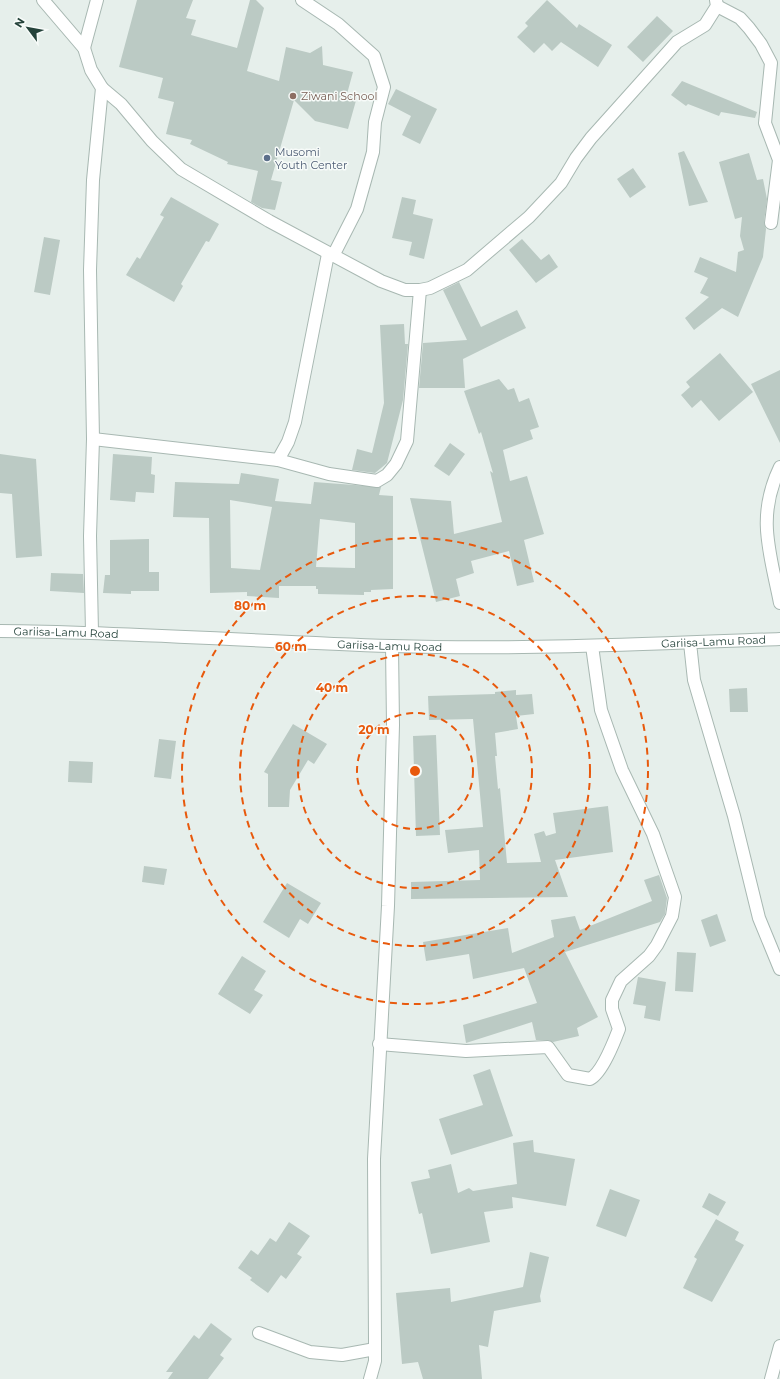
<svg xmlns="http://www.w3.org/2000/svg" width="780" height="1379" viewBox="0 0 780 1379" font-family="Montserrat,sans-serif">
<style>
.building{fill:#bbcac4;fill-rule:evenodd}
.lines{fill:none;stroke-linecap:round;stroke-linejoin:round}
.minor-casing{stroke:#a8b8b2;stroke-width:14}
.minor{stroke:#fff;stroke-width:12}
.ring{fill:none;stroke:#e8590c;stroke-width:2;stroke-dasharray:7 5}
.education-dot{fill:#8d6e63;stroke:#f7fbf9;stroke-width:1.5}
.service-dot{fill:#5c6f8a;stroke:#f7fbf9;stroke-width:1.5}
.labels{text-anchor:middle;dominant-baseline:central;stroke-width:3;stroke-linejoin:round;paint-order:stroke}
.education-label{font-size:11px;fill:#785e54;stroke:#f7fbf9;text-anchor:start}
.service-label{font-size:11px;fill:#4e5e75;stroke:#f7fbf9;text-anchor:start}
.street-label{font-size:11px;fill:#24423a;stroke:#f7fbf9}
.centre{fill:#e8590c;stroke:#f7fbf9;stroke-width:2}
.ring-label{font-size:12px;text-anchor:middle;font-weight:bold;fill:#e8590c;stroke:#f7fbf9;stroke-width:3;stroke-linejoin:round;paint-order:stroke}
</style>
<rect width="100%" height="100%" fill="#e6efeb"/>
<!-- building -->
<path class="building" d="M 137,0 L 193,0 L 186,18 L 196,20 L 191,35 L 237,48 L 250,0 L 256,0 L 264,8 L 247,71 L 279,81 L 286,47 L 310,53 L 322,46 L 323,65 L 353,72 L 347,94 L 357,97 L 348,129 L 315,121 L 294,100 L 271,180 L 282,182 L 275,210 L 262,208 L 251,202 L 258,171 L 227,164 L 228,162 L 190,144 L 192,140 L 166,134 L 174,102 L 158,98 L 163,78 L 119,67 Z
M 547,0 L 577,28 L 579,24 L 612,45 L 598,67 L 561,42 L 552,51 L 544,43 L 534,53 L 517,37 L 528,26 L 525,23 Z
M 657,16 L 673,31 L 643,62 L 627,47 Z
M 682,81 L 757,112 L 755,118 L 721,112 L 719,116 L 688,104 L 686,106 L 671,95 Z
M 396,89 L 437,109 L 420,144 L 402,135 L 411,116 L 388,104 Z
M 684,151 L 708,202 L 689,206 L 678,153 Z
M 749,153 L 757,180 L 763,179 L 767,199 L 764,222 L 766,229 L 763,257 L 738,317 L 722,308 L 694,330 L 685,318 L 709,297 L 700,293 L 708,278 L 694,272 L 700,257 L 736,272 L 738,252 L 744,250 L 740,236 L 742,217 L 735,219 L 719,162 Z
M 633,168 L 646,187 L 630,198 L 617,179 Z
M 171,197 L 219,224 L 209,242 L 206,241 L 181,284 L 183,286 L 174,302 L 126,275 L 137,257 L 140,259 L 164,217 L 160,215 Z
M 402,197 L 416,200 L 413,214 L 433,219 L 424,259 L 409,255 L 412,242 L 392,238 Z
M 44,237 L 60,240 L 50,295 L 34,292 Z
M 522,239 L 541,260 L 549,254 L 558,267 L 536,283 L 509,250 Z
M 459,282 L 481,327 L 517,310 L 526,328 L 463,359 L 465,388 L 419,388 L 423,343 L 467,340 L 443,290 Z
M 404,324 L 405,344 L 408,344 L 403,400 L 387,463 L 375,473 L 352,470 L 357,449 L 372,453 L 384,403 L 380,325 Z
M 720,353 L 753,392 L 719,421 L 701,400 L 692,408 L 681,395 L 690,387 L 686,382 Z
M 780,370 L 780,443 L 751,384 Z
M 499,379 L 508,390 L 514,388 L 519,402 L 529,398 L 539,427 L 530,430 L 533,439 L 503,450 L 510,481 L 527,476 L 544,534 L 524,540 L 534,582 L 517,586 L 509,551 L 471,561 L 474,573 L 456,579 L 460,596 L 436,602 L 410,498 L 451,501 L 454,534 L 502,522 L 490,471 L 493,473 L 481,432 L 479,434 L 464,391 Z
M 450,443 L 465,454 L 449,476 L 434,466 Z
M 0,454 L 36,459 L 42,556 L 16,558 L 12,494 L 0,493 Z
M 113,454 L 152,457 L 151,474 L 155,475 L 154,493 L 136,492 L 135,502 L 110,500 Z
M 241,473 L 279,479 L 275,501 L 311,504 L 314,482 L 381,487 L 379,495 L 393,496 L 393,589 L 371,590 L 371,592 L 364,592 L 364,595 L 318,594 L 318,589 L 316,589 L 316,586 L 279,586 L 279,598 L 247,596 L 247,592 L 210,593 L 209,518 L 173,517 L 175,482 L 239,484 ZM 230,500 L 272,507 L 260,570 L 231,568 ZM 320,519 L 355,523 L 355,568 L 316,567 Z
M 149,539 L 149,572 L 159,572 L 159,591 L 131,591 L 131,594 L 103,593 L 105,575 L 110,575 L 110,540 Z
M 51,573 L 83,574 L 84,593 L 50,591 Z
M 747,688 L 748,712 L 730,712 L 729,689 Z
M 516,690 L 516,695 L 532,694 L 534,714 L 516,716 L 518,729 L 495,733 L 497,756 L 495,756 L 498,789 L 500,788 L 507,863 L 541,862 L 534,834 L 544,831 L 546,836 L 556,833 L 553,813 L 608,806 L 613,852 L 555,860 L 568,897 L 411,899 L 411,882 L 480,880 L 479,850 L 448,853 L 445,830 L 483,827 L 473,719 L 429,720 L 428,696 L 495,694 L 495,692 Z
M 293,724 L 327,744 L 314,764 L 308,760 L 290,790 L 289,807 L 268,807 L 268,774 L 264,772 Z
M 436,735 L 440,835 L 416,836 L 413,736 Z
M 159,739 L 176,741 L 171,779 L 154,777 Z
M 69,761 L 93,762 L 92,783 L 68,782 Z
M 144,866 L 167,869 L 164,885 L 142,882 Z
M 659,875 L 667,898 L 665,914 L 660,922 L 565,952 L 598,1017 L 577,1028 L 579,1036 L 553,1042 L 548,1040 L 536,1040 L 532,1022 L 466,1043 L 463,1025 L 537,1003 L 524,968 L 473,979 L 469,954 L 426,961 L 423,942 L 508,928 L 512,953 L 554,937 L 551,920 L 575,916 L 580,930 L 652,901 L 644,880 Z
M 287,883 L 321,903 L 308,924 L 300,919 L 289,938 L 263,922 Z
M 717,914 L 726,941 L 710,947 L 701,920 Z
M 677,952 L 696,953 L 693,992 L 675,991 Z
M 242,956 L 266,971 L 254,990 L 263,995 L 250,1014 L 218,994 Z
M 638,977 L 666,982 L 660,1021 L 644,1018 L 646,1006 L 633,1004 Z
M 490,1069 L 513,1136 L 451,1155 L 439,1119 L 483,1105 L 473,1075 Z
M 533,1140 L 534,1152 L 575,1159 L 566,1206 L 512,1197 L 513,1208 L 484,1212 L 490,1242 L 431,1254 L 422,1213 L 419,1214 L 411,1182 L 430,1178 L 428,1170 L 451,1164 L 458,1193 L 469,1188 L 473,1191 L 517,1184 L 513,1143 Z
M 610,1189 L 640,1200 L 626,1237 L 596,1226 Z
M 709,1193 L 726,1202 L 718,1216 L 702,1207 Z
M 716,1219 L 739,1232 L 735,1240 L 744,1245 L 712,1302 L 683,1288 L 697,1259 L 694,1257 Z
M 289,1222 L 310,1236 L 297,1254 L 302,1257 L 286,1279 L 281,1275 L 268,1293 L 250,1280 L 252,1278 L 238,1268 L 251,1250 L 258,1255 L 270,1238 L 276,1242 Z
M 530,1252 L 549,1257 L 540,1296 L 541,1302 L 494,1311 L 488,1347 L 479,1345 L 482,1379 L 423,1379 L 418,1362 L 402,1364 L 396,1293 L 450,1288 L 451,1302 L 523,1287 Z
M 211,1323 L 232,1339 L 220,1355 L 224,1358 L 208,1379 L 168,1379 L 173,1372 L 166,1372 L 194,1335 L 199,1339 Z"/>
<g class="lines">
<defs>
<g id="minor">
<path d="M 43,0 L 84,48 L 91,70 L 102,88 L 93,180 L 90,270 L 93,439 L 90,536 L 92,632"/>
<path d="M 302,0 L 338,24 L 374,56 L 384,87 L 375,122 L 373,152 L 357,209 L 333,256"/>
<path d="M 717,6 L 740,18 L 749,28 L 761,44 L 771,63 L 765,123 L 779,160 L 771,223"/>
<path d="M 84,48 L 97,0"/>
<path d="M 102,88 L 121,104 L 152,141 L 181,169 L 269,221 L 381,281 L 405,290 L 420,290 L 430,288 L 467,270 L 529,217 L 561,183 L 576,158 L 591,138 L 677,42 L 705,25 L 717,6 L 716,0"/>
<path d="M 93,439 L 278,460 L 288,442 L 295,422 L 328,254"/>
<path d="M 278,460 L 329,474 L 377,481 L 387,475 L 396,464 L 407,441 L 420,290"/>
<path d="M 780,467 C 756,517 770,552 780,603"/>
<path id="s1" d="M 0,631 C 131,632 261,642 392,646 C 521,650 651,644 780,639"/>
<path d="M 690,643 L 694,680 L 734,816 L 759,918 L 780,969"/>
<path d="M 379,1044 L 466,1051 L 548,1047 L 568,1075 L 590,1079 C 602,1073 614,1042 619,1029 L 612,1009 L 612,1000 L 621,981 L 649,956 L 657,945 L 672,916 L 675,897 L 653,834 L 622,770 L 601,710 L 592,646"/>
<path d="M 259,1333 L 310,1352 L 342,1355 L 375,1349"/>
<path d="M 370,1379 L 375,1361 L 375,1342 L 374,1159 L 388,906 L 393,725 L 392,646"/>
<path d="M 771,1379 L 780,1346"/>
</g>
</defs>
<!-- minor casing -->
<use href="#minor" class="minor-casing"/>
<!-- minor -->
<use href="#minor" class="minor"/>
</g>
<!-- distance rings -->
<g class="ring">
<circle cx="415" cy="771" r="58"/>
<circle cx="415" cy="771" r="117"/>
<circle cx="415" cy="771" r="175"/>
<circle cx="415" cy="771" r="233"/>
</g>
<!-- markers -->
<circle class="education-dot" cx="293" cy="96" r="4"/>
<circle class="service-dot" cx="267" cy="158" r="4"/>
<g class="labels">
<!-- education labels -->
<g class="education-label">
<text x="301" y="96">Ziwani School</text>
</g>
<!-- service labels -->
<g class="service-label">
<text x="275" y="152">Musomi<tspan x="275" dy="13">Youth Center</tspan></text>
</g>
<!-- street labels -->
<g class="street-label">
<text stroke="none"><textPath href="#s1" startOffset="66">Gariisa-Lamu Road</textPath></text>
<text stroke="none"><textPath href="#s1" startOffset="714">Gariisa-Lamu Road</textPath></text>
<text stroke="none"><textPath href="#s1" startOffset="390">Gariisa-Lamu Road</textPath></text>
</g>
</g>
<circle cx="415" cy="771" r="6" class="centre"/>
<g class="ring-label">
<text x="250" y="610">80 m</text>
<text x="291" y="651">60 m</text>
<text x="332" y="692">40 m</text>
<text x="374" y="734">20 m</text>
</g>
<!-- north arrow -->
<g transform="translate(28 28) rotate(302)" stroke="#f7fbf9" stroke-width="3" paint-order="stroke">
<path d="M0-3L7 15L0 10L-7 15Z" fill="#24423a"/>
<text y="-6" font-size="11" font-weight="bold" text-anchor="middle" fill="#24423a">N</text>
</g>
</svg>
